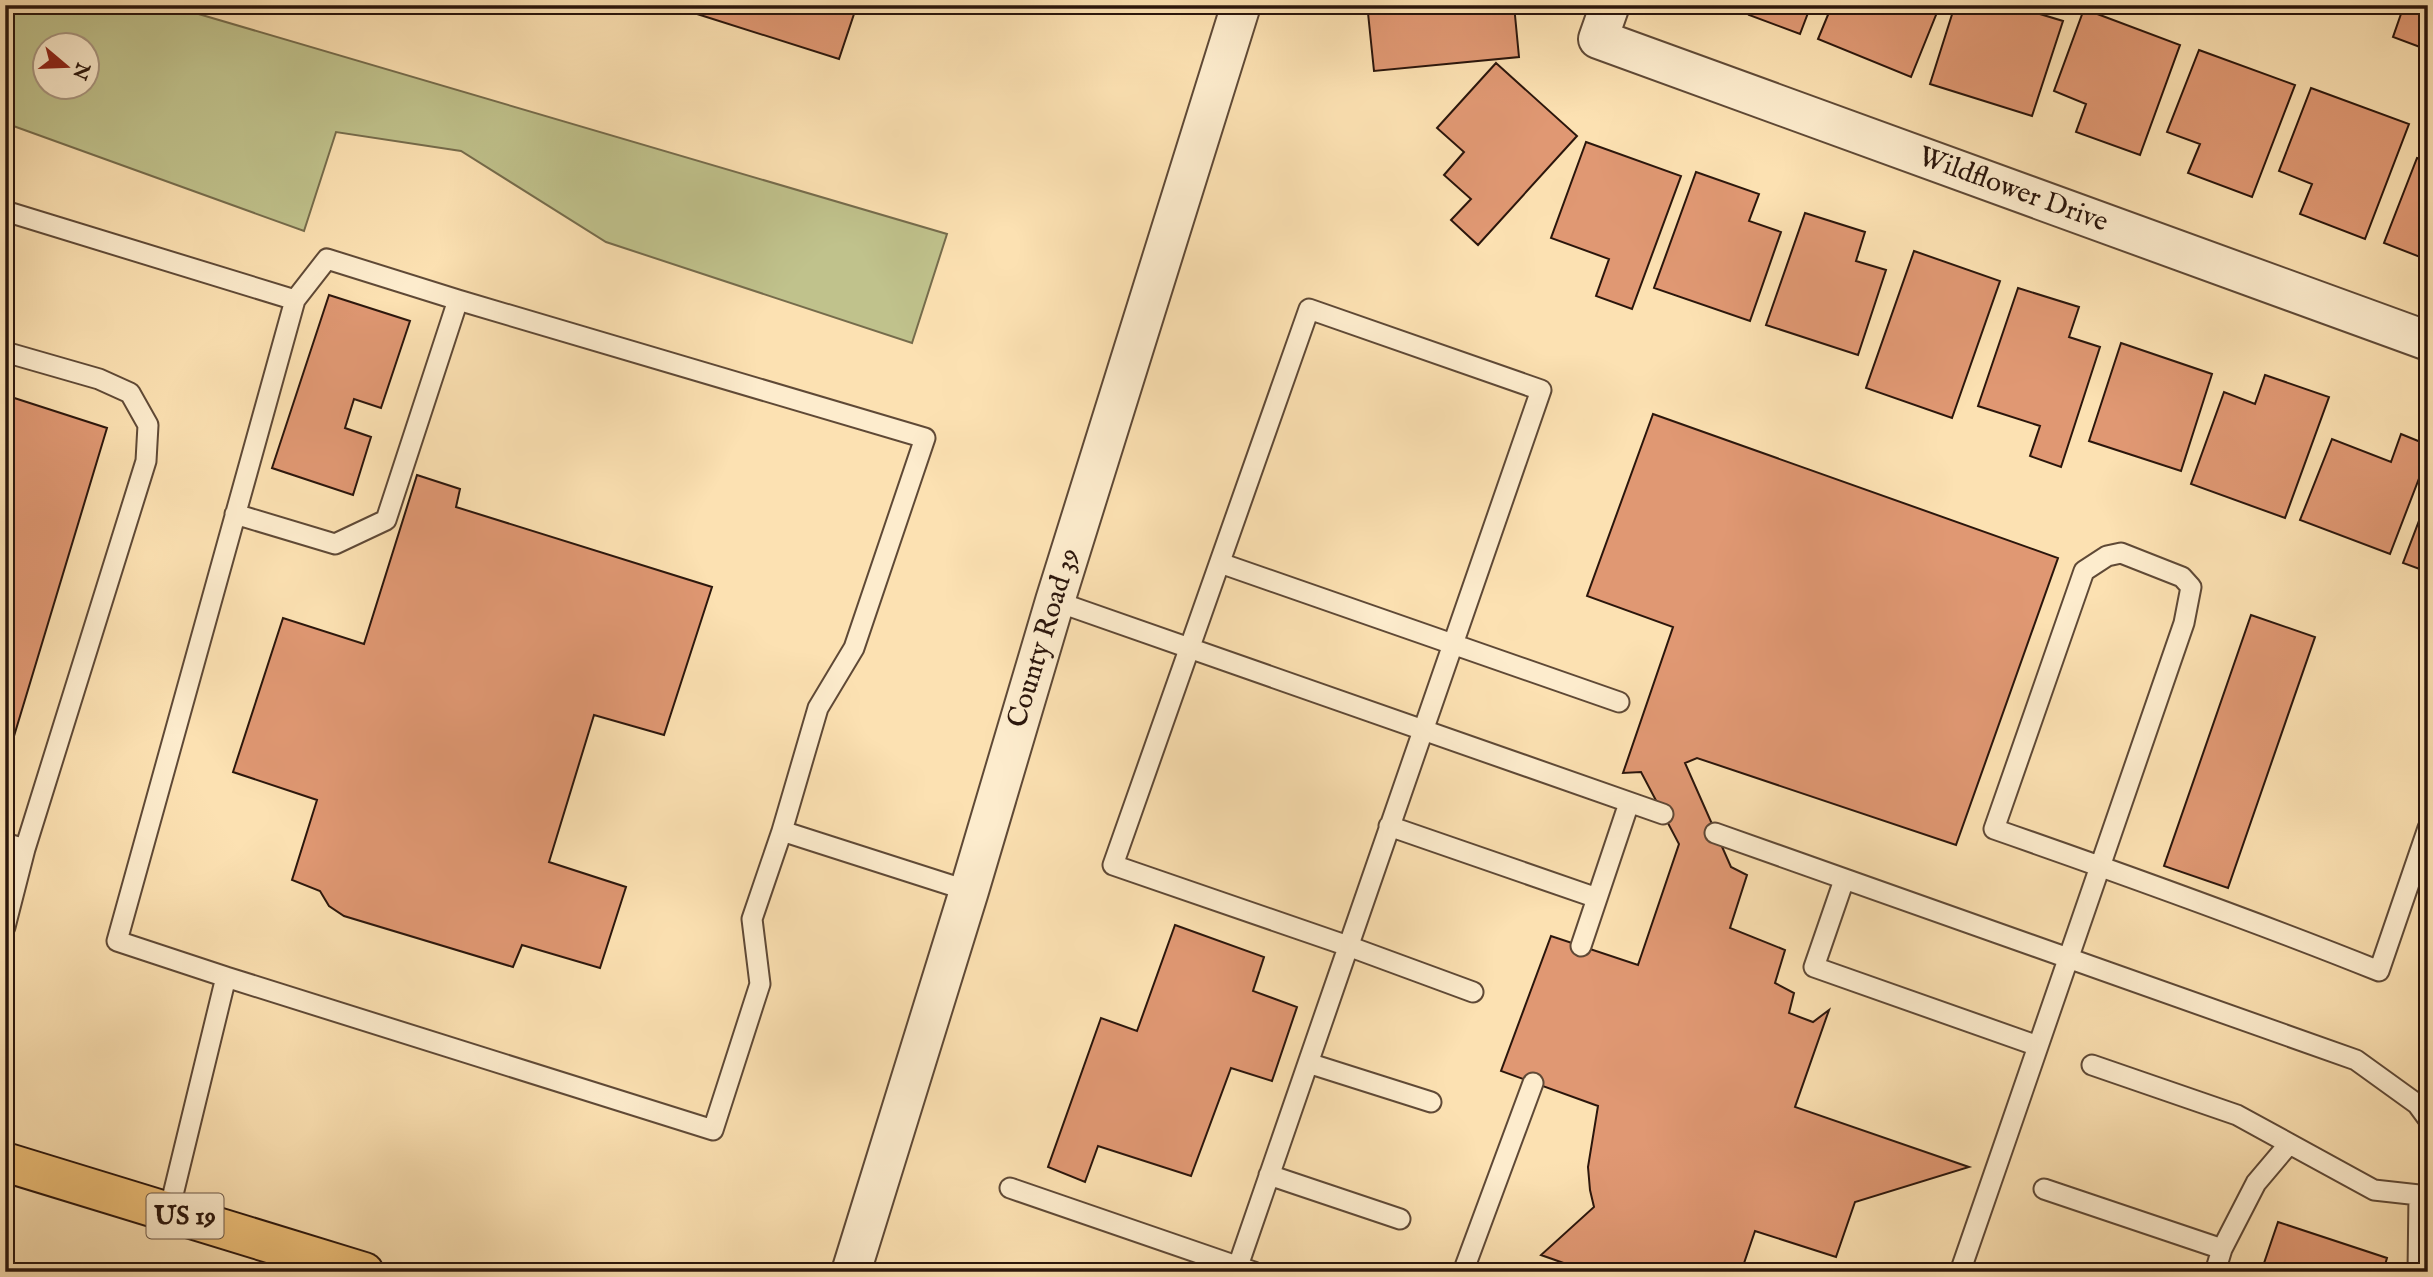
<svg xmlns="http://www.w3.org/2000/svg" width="2433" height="1277" viewBox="0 0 2433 1277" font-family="'IM FELL English',serif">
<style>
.green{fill:#c0c28c;stroke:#766c4c;stroke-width:2;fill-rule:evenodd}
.building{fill:#e09873;stroke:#2b160c;stroke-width:2}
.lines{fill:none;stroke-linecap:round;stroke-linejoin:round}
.service-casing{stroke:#5f4936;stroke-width:23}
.minor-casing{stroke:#5f4936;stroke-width:42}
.tertiary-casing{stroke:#5f4936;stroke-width:42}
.trunk-casing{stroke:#2b160c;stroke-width:42}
.service{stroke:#fdeccd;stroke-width:19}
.minor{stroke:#fdeccd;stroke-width:38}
.tertiary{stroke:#fdeccd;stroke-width:38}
.trunk{stroke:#eec079;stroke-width:38}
.labels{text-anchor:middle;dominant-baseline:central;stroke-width:7;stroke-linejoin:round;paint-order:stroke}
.shield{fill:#fdeccd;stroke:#6a5646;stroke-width:2}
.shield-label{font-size:26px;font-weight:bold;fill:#2b160c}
.street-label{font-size:28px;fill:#2b160c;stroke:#fdeccd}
</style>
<rect width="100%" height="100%" fill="#fce1b2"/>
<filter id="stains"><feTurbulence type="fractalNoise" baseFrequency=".00286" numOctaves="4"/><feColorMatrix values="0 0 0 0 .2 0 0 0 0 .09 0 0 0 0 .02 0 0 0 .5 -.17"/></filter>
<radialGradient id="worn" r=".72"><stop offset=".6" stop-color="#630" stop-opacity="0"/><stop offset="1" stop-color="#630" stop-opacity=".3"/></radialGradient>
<!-- green -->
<path class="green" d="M 5,5 L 168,5 L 947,234 L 912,343 L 606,242 L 461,151 L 336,132 L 304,231 L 5,123 ZM 46,46 L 88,46 L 88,88 L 46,88 Z"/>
<!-- building -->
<path class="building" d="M 696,5 L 857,5 L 839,59 L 694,13 Z
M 1426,5 L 1514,5 L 1519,57 L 1374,71 L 1368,13 L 1426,7 Z
M 1753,5 L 1811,5 L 1800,34 L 1749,15 Z
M 1832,5 L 1940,5 L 1911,77 L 1818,39 Z
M 1955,5 L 2010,5 L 2063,21 L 2032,116 L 1930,84 Z
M 2387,5 L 2428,5 L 2428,50 L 2393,37 L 2402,11 Z
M 2084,9 L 2180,45 L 2140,155 L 2076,132 L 2086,104 L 2054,91 Z
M 2199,50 L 2295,85 L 2252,197 L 2188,173 L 2200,144 L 2167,132 Z
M 1496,63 L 1577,136 L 1478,245 L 1451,220 L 1471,199 L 1444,175 L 1464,152 L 1437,128 Z
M 2311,88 L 2409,124 L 2365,239 L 2300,214 L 2312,184 L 2279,171 Z
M 1586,142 L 1681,176 L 1632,309 L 1596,296 L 1609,259 L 1551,238 Z
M 2417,158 L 2428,162 L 2428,260 L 2384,243 Z
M 1696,172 L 1759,194 L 1749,221 L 1781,232 L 1750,321 L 1654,288 Z
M 1805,213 L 1865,232 L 1856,261 L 1886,270 L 1858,355 L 1766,325 Z
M 1914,251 L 2000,281 L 1952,418 L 1866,388 Z
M 2018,288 L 2079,307 L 2069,337 L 2100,347 L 2061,467 L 2030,456 L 2040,426 L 1978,406 Z
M 329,295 L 410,321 L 381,408 L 354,399 L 345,428 L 371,437 L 353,495 L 272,468 Z
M 2121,343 L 2212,374 L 2181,471 L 2089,441 Z
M 2265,375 L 2329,397 L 2285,518 L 2191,484 L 2224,392 L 2255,404 Z
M 5,395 L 107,428 L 8,756 L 5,755 Z
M 1653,414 L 2058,558 L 1956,845 L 1697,758 L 1685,763 L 1731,867 L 1747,875 L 1730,928 L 1785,950 L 1775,983 L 1794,993 L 1789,1013 L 1813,1022 L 1829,1010 L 1795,1107 L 1969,1167 L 1855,1202 L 1836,1257 L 1755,1231 L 1741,1272 L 1589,1272 L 1541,1255 L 1594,1207 L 1590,1190 L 1588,1167 L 1598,1106 L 1501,1071 L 1551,936 L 1638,965 L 1679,844 L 1641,772 L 1623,773 L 1673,627 L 1587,596 Z
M 2401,434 L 2428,445 L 2428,455 L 2390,554 L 2300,520 L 2332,439 L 2391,462 Z
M 417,475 L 460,489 L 456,507 L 712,587 L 664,735 L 594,715 L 549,862 L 626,887 L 600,968 L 522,945 L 513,967 L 344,916 L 329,906 L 320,891 L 292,880 L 317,800 L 233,772 L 283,618 L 364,644 Z
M 2428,497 L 2428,572 L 2403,563 Z
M 2251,615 L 2315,637 L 2228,888 L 2164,866 Z
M 1175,925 L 1264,957 L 1253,991 L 1297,1007 L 1272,1081 L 1231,1068 L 1191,1176 L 1098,1146 L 1085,1182 L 1048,1167 L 1101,1018 L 1137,1031 Z
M 2278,1222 L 2387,1258 L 2383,1272 L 2261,1272 Z"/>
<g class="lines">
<defs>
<path id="service" d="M 5,211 L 295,300
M 5,352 L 99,379 L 130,393 L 148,425 L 146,461 L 25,849 L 5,927
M 235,514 L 335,544 L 386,520 L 458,300
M 1220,563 L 1619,702
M 1055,601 L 1663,814
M 1389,826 L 1597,898
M 1715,833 L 2356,1060 L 2417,1104 L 2428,1119
M 5,843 L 25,849
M 1844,880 L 1814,967 L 2038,1046
M 1581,946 L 1629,803
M 226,977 L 713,1130 L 760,984 L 752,919 L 782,831
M 1308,1063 L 1431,1102
M 2092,1065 L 2237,1115 L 2374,1190 L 2428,1196
M 1269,1175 L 1400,1219
M 1010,1188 L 1254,1272
M 2044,1189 L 2222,1249
M 169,1211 L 226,977 L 117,941 L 295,300 L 327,259 L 458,300 L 925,438 L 854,648 L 818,708 L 782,831 L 969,891
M 1238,1266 C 1339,974 1439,682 1541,390 L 1309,309 L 1113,865 L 1348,946 L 1473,992
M 1463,1272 L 1533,1083
M 1960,1272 C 2035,1056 2109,840 2184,623 L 2191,587 L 2182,577 L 2121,553 L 2107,556 L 2084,571 L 1994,829 C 2123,874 2252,920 2379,971 L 2428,828
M 2215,1272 L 2222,1249 L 2256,1183 L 2289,1144
M 2418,1272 L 2419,1195"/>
<path id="minor" d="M 1610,5 L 1598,39 L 2428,341"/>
<path id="tertiary" d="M 851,1272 L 969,891 L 1055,601 L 1241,5"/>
<path id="trunk" d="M 5,1162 L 364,1272"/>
</defs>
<!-- service casing -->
<use href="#service" class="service-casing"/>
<!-- minor casing -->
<use href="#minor" class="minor-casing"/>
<!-- tertiary casing -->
<use href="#tertiary" class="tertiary-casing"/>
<!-- trunk casing -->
<use href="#trunk" class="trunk-casing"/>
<!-- service -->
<use href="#service" class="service"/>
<!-- minor -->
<use href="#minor" class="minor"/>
<!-- tertiary -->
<use href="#tertiary" class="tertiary"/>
<!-- trunk -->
<use href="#trunk" class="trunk"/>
</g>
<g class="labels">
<!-- shield labels -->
<rect class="shield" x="146.5" y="1193.5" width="77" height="45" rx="5"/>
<g class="shield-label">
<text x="185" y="1216">US 19</text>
</g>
<!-- street labels -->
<g class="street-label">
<text transform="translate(2013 190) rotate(20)">Wildflower Drive</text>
<text transform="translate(1044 638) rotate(-73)">County Road 39</text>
</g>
</g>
<!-- margin -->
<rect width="2433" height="1277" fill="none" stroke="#fce1b2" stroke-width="28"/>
<rect x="7" y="7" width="2419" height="1263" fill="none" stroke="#2b160c" stroke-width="3.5"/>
<rect x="14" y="14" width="2405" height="1249" fill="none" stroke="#2b160c" stroke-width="2"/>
<!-- north arrow -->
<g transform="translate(66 66) rotate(109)"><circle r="33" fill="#fdeccd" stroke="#a99680" stroke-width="2"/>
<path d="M0-5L12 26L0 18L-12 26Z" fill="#8f2418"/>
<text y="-10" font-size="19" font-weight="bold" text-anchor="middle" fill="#2b160c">N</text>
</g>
<rect width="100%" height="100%" filter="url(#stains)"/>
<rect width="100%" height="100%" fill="url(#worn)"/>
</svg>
